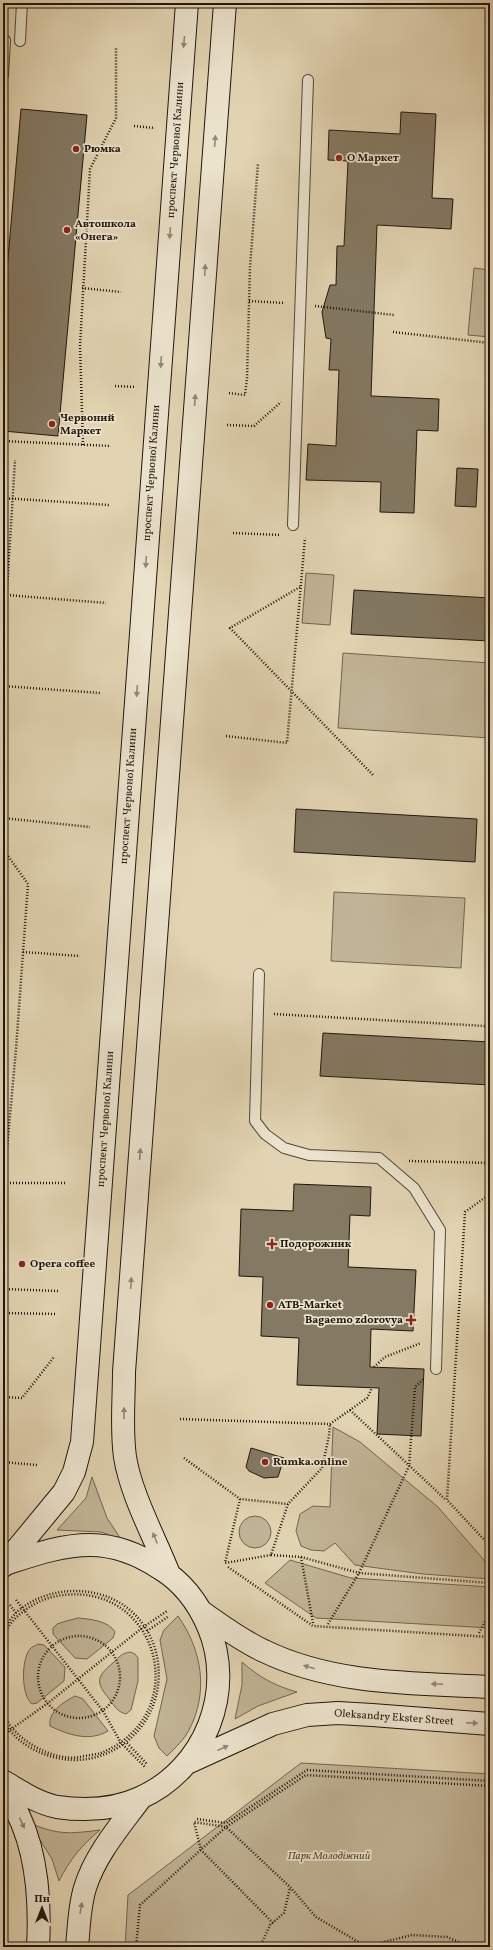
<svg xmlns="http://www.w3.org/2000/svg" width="493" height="1950" viewBox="0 0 493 1950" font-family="Vollkorn,serif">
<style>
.green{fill:#c1b496;stroke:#706552}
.building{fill:#847963;stroke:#1f160d}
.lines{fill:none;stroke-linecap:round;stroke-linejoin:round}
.lane-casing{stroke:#504636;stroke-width:12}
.secondary-casing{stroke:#1f160d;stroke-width:24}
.path{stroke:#1f160d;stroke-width:2.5;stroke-dasharray:1 2;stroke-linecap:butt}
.lane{stroke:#ece3cd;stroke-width:10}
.secondary{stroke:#ece3cd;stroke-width:22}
.oneway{fill:#908777}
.poi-dot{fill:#8f2418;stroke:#ece3cd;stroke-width:1.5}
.labels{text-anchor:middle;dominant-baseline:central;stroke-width:3.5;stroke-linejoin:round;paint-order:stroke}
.poi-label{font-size:11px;font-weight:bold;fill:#1f160d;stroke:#ece3cd;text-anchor:start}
.street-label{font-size:11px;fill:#1f160d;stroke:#ece3cd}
.park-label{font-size:11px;font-style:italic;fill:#504536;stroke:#ece3cd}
</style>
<rect width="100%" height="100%" fill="#e2d4b2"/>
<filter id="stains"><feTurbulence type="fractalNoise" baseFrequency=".005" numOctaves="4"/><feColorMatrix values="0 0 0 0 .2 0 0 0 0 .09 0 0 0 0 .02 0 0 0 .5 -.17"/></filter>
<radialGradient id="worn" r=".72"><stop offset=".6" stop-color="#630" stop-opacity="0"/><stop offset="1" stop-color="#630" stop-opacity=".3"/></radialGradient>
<!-- green -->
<path class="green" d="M 474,268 L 490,270 L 490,337 L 468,335 Z
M 306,573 L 334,575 L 330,625 L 302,623 Z
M 343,653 L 490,663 L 490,738 L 338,728 Z
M 334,892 L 465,898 L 461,968 L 331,961 Z
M 333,1427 L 360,1442 L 438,1507 L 490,1567 L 490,1579 L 423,1574 L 355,1565 L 335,1543 L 324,1551 L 311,1550 L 301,1546 L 296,1531 L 300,1514 L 313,1506 L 330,1507 Z
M 92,1477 L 107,1518 L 121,1539 L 101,1532 L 57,1530 L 86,1498 Z
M239 1532a16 16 0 1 1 32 0a16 16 0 1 1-32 0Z
M 290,1560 L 351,1578 L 490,1587 L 490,1628 L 316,1618 L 265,1583 Z
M 178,1616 C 202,1650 209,1692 189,1730 C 184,1740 175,1748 167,1756 L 159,1748 L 154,1736 L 167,1679 L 160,1640 L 164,1630 Z
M 78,1618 C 90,1619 109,1621 115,1632 L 113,1638 L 87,1659 L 75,1658 L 53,1634 L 53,1628 L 57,1624 L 66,1621 Z
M 38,1644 L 44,1645 L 65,1667 L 64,1681 L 37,1703 L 32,1704 C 21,1695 21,1660 30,1649 C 31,1647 35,1646 38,1644 Z
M 130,1652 L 135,1654 L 138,1658 L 138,1681 L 131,1710 L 126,1714 C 118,1712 115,1707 110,1700 C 95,1682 96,1677 114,1662 C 119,1657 122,1653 130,1652 Z
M 242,1662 C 259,1677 275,1686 297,1692 L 258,1706 L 235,1719 L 242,1685 Z
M 75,1696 L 83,1699 L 108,1731 C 89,1742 69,1735 50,1726 C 48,1711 64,1702 75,1696 Z
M 301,1763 L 490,1774 L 490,1947 L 125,1947 L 128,1895 Z
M 29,1823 C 59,1835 68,1834 100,1830 C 81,1846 71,1858 59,1881 L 52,1859 Z"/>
<!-- building -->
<path class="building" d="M 21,109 L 87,115 L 58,436 L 3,431 L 3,316 Z
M 401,112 L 436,114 L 432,198 L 453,199 L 451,229 L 377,225 L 371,396 L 439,399 L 438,431 L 417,430 L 414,513 L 380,512 L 381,482 L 306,480 L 308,444 L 336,446 L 339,370 L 329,370 L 331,339 L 326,338 L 322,312 L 330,285 L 336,285 L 337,246 L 344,246 L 348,161 L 328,160 L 329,130 L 400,134 Z
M 457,468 L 478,469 L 476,507 L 455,506 Z
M 354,590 L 490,598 L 490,641 L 351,634 Z
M 296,809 L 477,819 L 475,862 L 294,852 Z
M 323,1033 L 490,1042 L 490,1085 L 320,1076 Z
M 294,1184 L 371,1187 L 370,1216 L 350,1215 L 348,1267 L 416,1270 L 413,1331 L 371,1329 L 370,1367 L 424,1369 L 421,1436 L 377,1434 L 379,1388 L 297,1385 L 299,1338 L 261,1336 L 263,1277 L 239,1276 L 241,1209 L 293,1211 Z
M 251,1448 L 284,1458 L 278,1477 L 264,1478 L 249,1471 L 246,1467 Z"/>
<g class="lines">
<defs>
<path id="lane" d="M 20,41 L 22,3
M 3,75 L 5,40
M 293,525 L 308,80
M 259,974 L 255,1121 L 265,1134 L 284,1148 L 309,1155 L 379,1158 L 414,1188 L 440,1230 L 436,1369"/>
<path id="secondary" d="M 3,1566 L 64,1492 L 74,1472 L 82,1442 L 187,3
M 169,1574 C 155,1538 131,1495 125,1457 C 121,1429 124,1400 124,1372 L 225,3
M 202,1612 C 222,1626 242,1641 264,1651 C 334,1685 414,1683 490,1687
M 187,1763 L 273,1724 L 307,1715 L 338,1713 L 372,1715 L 490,1724
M 3,1781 C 20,1791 37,1803 57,1807 C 85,1811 114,1810 140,1798 C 205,1769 236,1691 208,1626 C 198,1603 182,1582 161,1569 C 140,1555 116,1545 90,1545 C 61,1545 33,1555 5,1564
M 3,1789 C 36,1833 41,1894 38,1947
M 77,1947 C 79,1928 79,1907 85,1888 C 95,1855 120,1826 140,1799"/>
</defs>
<!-- lane casing -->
<use href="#lane" class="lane-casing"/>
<!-- secondary casing -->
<use href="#secondary" class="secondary-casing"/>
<!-- path -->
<path class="path" d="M 134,126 L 155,128
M 82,288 L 121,292
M 249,301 L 285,303
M 315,306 L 394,315
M 393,332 L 490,343
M 115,386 L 136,387
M 229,393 L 245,395 L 247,378 L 250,267 L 258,163
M 227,425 L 254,426 L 281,402
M 3,441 L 111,446
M 83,445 L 80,346 L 90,169 L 116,118 L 116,47
M 3,498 L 109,505
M 233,533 L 281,535
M 300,587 L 230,628 L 373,775
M 7,595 L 106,603
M 3,655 L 15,460
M 3,686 L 100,693
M 226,736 L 287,743 L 305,538
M 3,818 L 90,827
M 3,849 L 28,884 L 16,1049 L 3,1193
M 23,952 L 80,956
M 274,1014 L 485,1026 L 490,1023
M 409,1161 L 490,1163
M 4,1183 L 65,1183
M 490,1194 L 465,1212 L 447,1500 L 490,1546
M 3,1289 L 58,1291
M 3,1313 L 56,1314
M 374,1367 L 385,1357 L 421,1343
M 3,1397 L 22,1398 L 54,1357
M 350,1410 L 446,1500
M 180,1419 L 330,1424 L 367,1398 L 372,1388
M 184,1458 L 240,1499 L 288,1504
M 3,1462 L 37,1465
M 240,1499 L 225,1563 L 271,1555 L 288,1504 L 322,1468 L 329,1436 L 330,1424
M 271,1555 L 301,1557 L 359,1573 L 490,1583
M 301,1557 L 313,1623
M 228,1567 L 313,1626 L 490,1637
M 16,1600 L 103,1711 L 121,1743 L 145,1767
M 10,1605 L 16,1613
M 328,1624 L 359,1573 L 409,1466 L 415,1387 L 424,1379
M 3,1630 C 8,1624 12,1616 18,1611 C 49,1585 99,1584 130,1610 C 167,1642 168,1700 135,1734 C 118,1751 98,1760 73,1760 C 46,1759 16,1745 3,1720
M 147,1631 L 169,1616
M 479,1633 L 490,1612
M 3,1636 C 12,1616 35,1600 57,1596 C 158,1578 196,1714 101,1753 C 95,1755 87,1755 80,1757 C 57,1761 28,1746 13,1729 C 9,1725 6,1718 3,1714
M38 1677a41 41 0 1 1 82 0a41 41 0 1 1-82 0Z
M 3,1735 L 48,1703 L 142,1628 L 167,1611
M 127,1743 L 147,1764
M 197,1819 L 226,1823 L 307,1770 L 490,1781
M 273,1923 L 201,1850 L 194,1822 L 226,1827 L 290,1887 L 316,1917 L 367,1947
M 367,1946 L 412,1935 L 447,1937 L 470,1947
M 136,1947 L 140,1905 L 226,1827 L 306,1775 L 490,1786
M 260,1947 L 270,1925 L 284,1913 L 290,1888"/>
<!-- lane -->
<use href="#lane" class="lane"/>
<!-- secondary -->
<use href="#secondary" class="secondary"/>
</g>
<!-- one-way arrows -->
<defs><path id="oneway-solid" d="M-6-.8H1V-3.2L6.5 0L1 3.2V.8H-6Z"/></defs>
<g class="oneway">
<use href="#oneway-solid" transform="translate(184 42) rotate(95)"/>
<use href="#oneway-solid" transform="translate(215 141) rotate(-86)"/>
<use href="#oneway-solid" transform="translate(170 233) rotate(94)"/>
<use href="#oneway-solid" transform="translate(205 270) rotate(-86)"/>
<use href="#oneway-solid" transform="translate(161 362) rotate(94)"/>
<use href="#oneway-solid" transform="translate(195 400) rotate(-86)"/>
<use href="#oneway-solid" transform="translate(146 562) rotate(94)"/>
<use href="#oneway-solid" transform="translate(137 691) rotate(94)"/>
<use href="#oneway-solid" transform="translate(140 1154) rotate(-86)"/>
<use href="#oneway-solid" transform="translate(131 1283) rotate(-86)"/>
<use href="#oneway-solid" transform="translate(124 1413) rotate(-89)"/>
<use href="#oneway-solid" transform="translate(155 1538) rotate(-112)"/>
<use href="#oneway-solid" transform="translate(309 1667) rotate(-164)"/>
<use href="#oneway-solid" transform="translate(437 1684) rotate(-177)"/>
<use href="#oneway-solid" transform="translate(472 1723) rotate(3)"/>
<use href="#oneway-solid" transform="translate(223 1748) rotate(-24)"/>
<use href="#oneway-solid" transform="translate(22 1823) rotate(65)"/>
<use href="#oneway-solid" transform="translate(81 1908) rotate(-80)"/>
</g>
<!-- markers -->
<g class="poi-dot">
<circle cx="76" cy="149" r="4"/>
<circle cx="339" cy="158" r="4"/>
<circle cx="67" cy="230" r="4"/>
<circle cx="52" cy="424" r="4"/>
<path d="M270 1238h4v4h4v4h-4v4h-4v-4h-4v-4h4z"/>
<circle cx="22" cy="1264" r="4"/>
<circle cx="270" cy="1305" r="4"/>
<path d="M409 1314h4v4h4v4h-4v4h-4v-4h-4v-4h4z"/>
<circle cx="265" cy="1462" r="4"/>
</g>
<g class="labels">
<!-- poi labels -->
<g class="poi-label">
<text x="84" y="149">Рюмка</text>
<text x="347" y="158">О Маркет</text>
<text x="75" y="224">Автошкола<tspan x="75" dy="13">«Онега»</tspan></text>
<text x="60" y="418">Червоний<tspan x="60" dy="13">Маркет</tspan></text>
<text x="280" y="1244">Подорожник</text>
<text x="30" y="1264">Opera coffee</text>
<text x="278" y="1305">ATB-Market</text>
<text x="403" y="1320" text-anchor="end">Bagaemo zdorovya</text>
<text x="273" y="1462">Rumka.online</text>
</g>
<!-- street labels -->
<g class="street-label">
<text transform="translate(176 150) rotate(-86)">проспект Червоної Калини</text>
<text transform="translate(152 473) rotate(-86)">проспект Червоної Калини</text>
<text transform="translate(129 796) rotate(-86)">проспект Червоної Калини</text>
<text transform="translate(106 1119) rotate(-86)">проспект Червоної Калини</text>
<text transform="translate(394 1718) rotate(4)">Oleksandry Ekster Street</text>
</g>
<!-- park labels -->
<g class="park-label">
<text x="329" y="1856">Парк Молодіжний</text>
</g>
</g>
<!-- margin -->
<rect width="493" height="1950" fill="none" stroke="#e2d4b2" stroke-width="16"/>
<rect x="4" y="4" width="485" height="1942" fill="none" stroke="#1f160d" stroke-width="2"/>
<rect x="8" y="8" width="477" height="1934" fill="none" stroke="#1f160d"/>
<!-- north arrow -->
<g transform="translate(42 1908)" stroke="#ece3cd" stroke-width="3" paint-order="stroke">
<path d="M0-3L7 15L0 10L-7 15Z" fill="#1f160d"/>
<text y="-6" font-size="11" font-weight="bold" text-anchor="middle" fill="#1f160d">Пн</text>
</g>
<rect width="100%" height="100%" filter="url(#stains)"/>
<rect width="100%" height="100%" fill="url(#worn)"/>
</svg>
